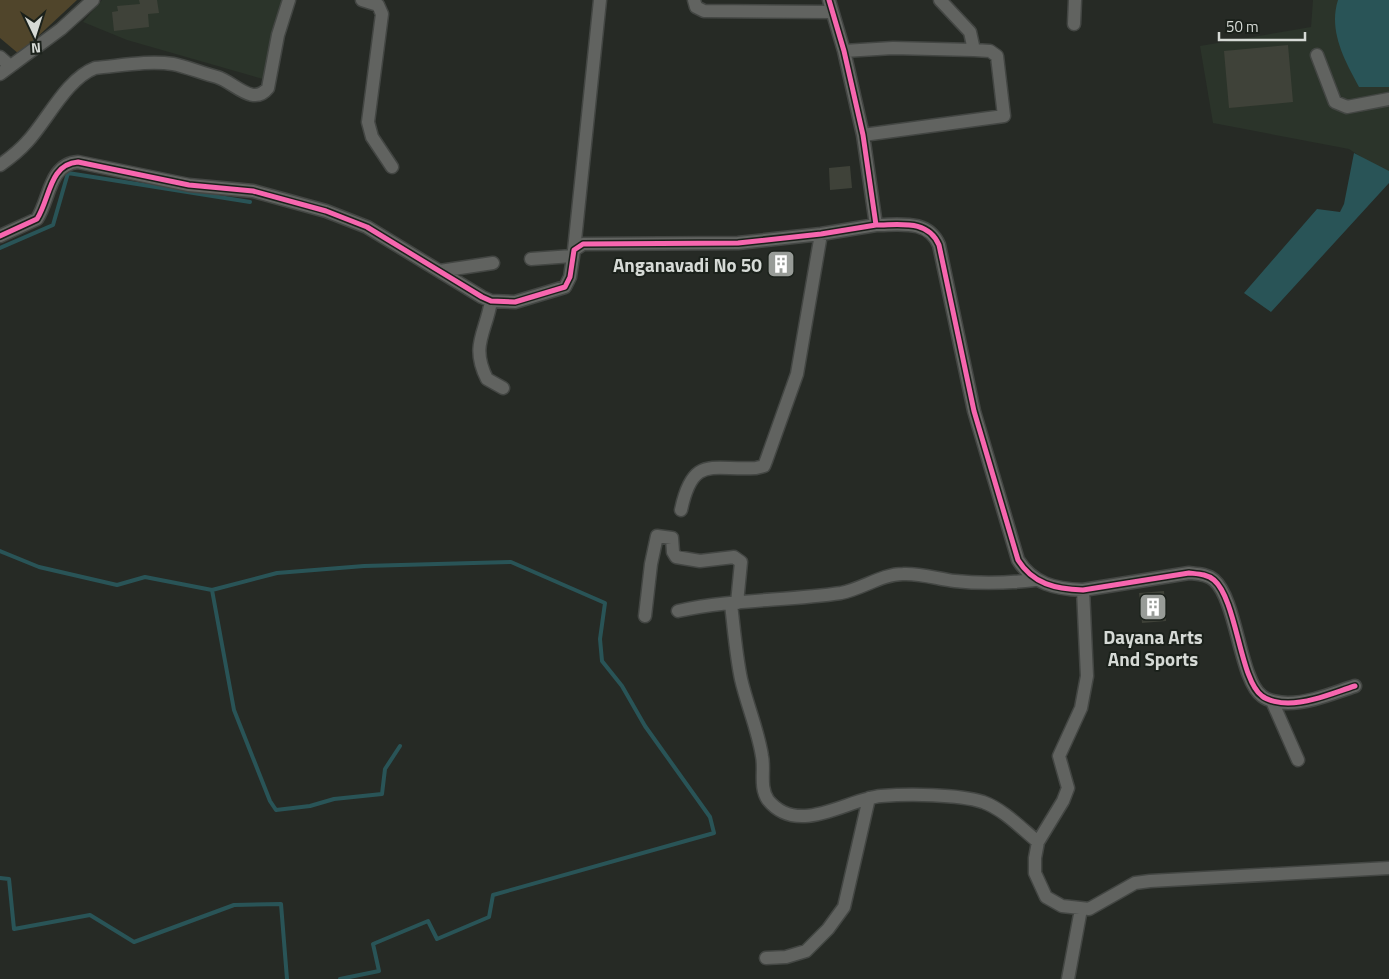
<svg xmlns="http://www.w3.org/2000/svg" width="1389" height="979" viewBox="0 0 1389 979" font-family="'Titillium Web',sans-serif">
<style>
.built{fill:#2b342a}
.green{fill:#50452b}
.water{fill:#295457}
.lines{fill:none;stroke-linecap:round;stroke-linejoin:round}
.stream{stroke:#295457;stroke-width:4}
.building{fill:#3f4239}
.minor-casing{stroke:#434643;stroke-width:15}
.minor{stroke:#616360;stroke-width:12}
.cycleway-casing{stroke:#1b211b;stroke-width:8}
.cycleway{stroke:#f766af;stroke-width:5}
.labels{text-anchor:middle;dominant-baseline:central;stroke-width:4;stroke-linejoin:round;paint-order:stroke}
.poi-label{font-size:19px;font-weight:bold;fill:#d6dad6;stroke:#1b211b;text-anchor:end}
</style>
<rect width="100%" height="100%" fill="#262a25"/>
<!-- built -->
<path class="built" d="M 102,0 L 283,0 L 282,12 L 263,79 L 127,40 L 83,22 Z
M 1313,0 L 1389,0 L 1389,175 L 1349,149 L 1213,123 L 1200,46 L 1311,27 Z"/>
<!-- green -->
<path class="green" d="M 0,0 L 77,0 L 19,54 L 0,38 Z"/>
<!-- water -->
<path class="water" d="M 1338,0 L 1389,0 L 1389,87 L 1359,87 C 1345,61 1328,31 1338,0 Z
M 1354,153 L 1389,171 L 1389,183 L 1271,312 L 1244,293 L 1317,209 L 1340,212 L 1344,204 Z"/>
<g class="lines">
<!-- stream -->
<path class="stream" d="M 0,248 L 53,225 L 68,173 L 250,202
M 0,551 L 39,567 L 117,585 L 145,577 L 212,590 L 277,573 L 364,566 L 511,562 L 605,603 L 600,639 L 602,661 L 622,686 L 645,726 L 710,817 L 714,833 L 493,895 L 489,917 L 437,939 L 428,921 L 373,944 L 379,971 L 340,979
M 212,590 L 234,710 L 270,801 L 276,810 L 310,806 L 334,799 L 382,794 L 385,769 L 400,746
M 0,878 L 9,879 L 14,929 L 90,915 L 134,942 L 234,905 L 281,904 L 287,979"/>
</g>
<!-- building -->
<path class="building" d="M 139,0 L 157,0 L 159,13 L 148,14 L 149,27 L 114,31 L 112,12 L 118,11 L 117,6 L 140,4 Z
M 1288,45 L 1293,102 L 1229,108 L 1224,51 Z
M 850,166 L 852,188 L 830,190 L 829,168 Z
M 789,253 L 791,273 L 772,275 L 771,254 Z
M 1164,591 L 1166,621 L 1142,623 L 1139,593 Z"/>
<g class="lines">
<defs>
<path id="minor" d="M 362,0 L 378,5 L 382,14 L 368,122 L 372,137 L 392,167
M 694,0 L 696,7 L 704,11 L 832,12
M 829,0 L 844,51 L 863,135 L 876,225 C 900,225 928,219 939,245 L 974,411 L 1018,560 C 1033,584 1055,589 1083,590 L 1189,573 C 1198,574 1207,574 1214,580 C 1237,600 1240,681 1262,696 C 1268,701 1280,703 1288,703 C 1310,703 1333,693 1355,686
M 1074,24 L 1075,0
M 844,51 L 893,48 L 974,50
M 1317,55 L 1335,102 L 1347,107 L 1389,99
M 0,57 L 10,66
M 0,74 L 61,29 L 93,0
M 863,135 L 1004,116 L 997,56 L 990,51 L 974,50 L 970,32 L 940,0
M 0,165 C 10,158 19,151 27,142 C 47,121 66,79 95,68 C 119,66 148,60 173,64 C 185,66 204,74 217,77 C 234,82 253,107 268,88 L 278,35 L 289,0
M 0,236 L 37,219 C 50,199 49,164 78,162 L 189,185 L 253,191 L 326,211 L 367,227 L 482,297 L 491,301 L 515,302 L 565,287 L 570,277 L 574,250 L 583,244 L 738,243 L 821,234 L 876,225
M 574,250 L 600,0
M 531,259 L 572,256
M 440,271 L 493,263
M 491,301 C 486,333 470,345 487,379 L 503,388
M 681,510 C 693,454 712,471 756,468 L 764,466 L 766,461 L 797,374 L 821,234
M 1083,590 L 1087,676 L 1081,708 L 1059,756 L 1068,788 L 1063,801 L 1038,842 L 1035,858 L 1035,873 L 1046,897 L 1062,906 L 1089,909 L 1135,883 L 1150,881 L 1389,868
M 731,604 C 734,629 736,655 741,679 C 747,705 758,730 762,756 C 765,770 759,787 768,800 C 798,837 847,799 881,796 C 908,794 958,794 983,802 C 1003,809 1022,829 1038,842
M 678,611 C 731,599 787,601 841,593 C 862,589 882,574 903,574 C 920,573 938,579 955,581 C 982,584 1009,583 1035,580
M 645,616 L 651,564 L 657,536 L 672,538 L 673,552 L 676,557 L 700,561 L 734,557 L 741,562 L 737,603
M 1272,701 L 1298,760
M 766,958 L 786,957 L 806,951 L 828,929 L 844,907 L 869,798
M 1068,979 L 1081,909"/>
</defs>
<!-- minor casing -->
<use href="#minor" class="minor-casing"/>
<!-- minor -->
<use href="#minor" class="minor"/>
<defs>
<path id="cycleway" d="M 829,0 L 844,51 L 863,135 L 876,225 C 900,225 928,219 939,245 L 974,411 L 1018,560 C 1033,584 1055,589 1083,590 L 1189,573 C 1198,574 1207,574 1214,580 C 1237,600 1240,681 1262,696 C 1268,701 1280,703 1288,703 C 1310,703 1333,693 1355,686
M 0,236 L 37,219 C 50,199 49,164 78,162 L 189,185 L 253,191 L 326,211 L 367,227 L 482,297 L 491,301 L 515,302 L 565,287 L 570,277 L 574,250 L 583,244 L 738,243 L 821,234 L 876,225"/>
</defs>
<!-- cycleway casing -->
<use href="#cycleway" class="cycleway-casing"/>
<!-- cycleway -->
<use href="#cycleway" class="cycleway"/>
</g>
<!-- icons -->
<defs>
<symbol id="building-square" viewBox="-11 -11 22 22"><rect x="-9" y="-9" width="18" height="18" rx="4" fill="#989c98" stroke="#1b211b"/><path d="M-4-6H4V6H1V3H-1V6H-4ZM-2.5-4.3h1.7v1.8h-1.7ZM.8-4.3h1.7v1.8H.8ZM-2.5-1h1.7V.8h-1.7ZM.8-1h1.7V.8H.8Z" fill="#fff"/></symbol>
</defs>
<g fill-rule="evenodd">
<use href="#building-square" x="765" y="248" width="32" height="32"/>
<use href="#building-square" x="1137" y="591" width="32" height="32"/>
</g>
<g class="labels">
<!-- poi labels -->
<g class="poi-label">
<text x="762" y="264">Anganavadi No 50</text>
<text x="1153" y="636" text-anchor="middle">Dayana Arts<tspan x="1153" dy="22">And Sports</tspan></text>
</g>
</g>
<!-- north arrow -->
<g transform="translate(35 35) rotate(176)" stroke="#1b211b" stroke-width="4" paint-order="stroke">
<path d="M0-4L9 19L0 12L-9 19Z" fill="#d6dad6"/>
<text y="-8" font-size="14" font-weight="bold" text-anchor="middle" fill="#d6dad6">N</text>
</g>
<!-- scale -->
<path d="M1219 32v8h86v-8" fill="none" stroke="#d6dad6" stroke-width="2.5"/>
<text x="1226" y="32" font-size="15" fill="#d6dad6" stroke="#1b211b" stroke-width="4" paint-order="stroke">50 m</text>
</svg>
